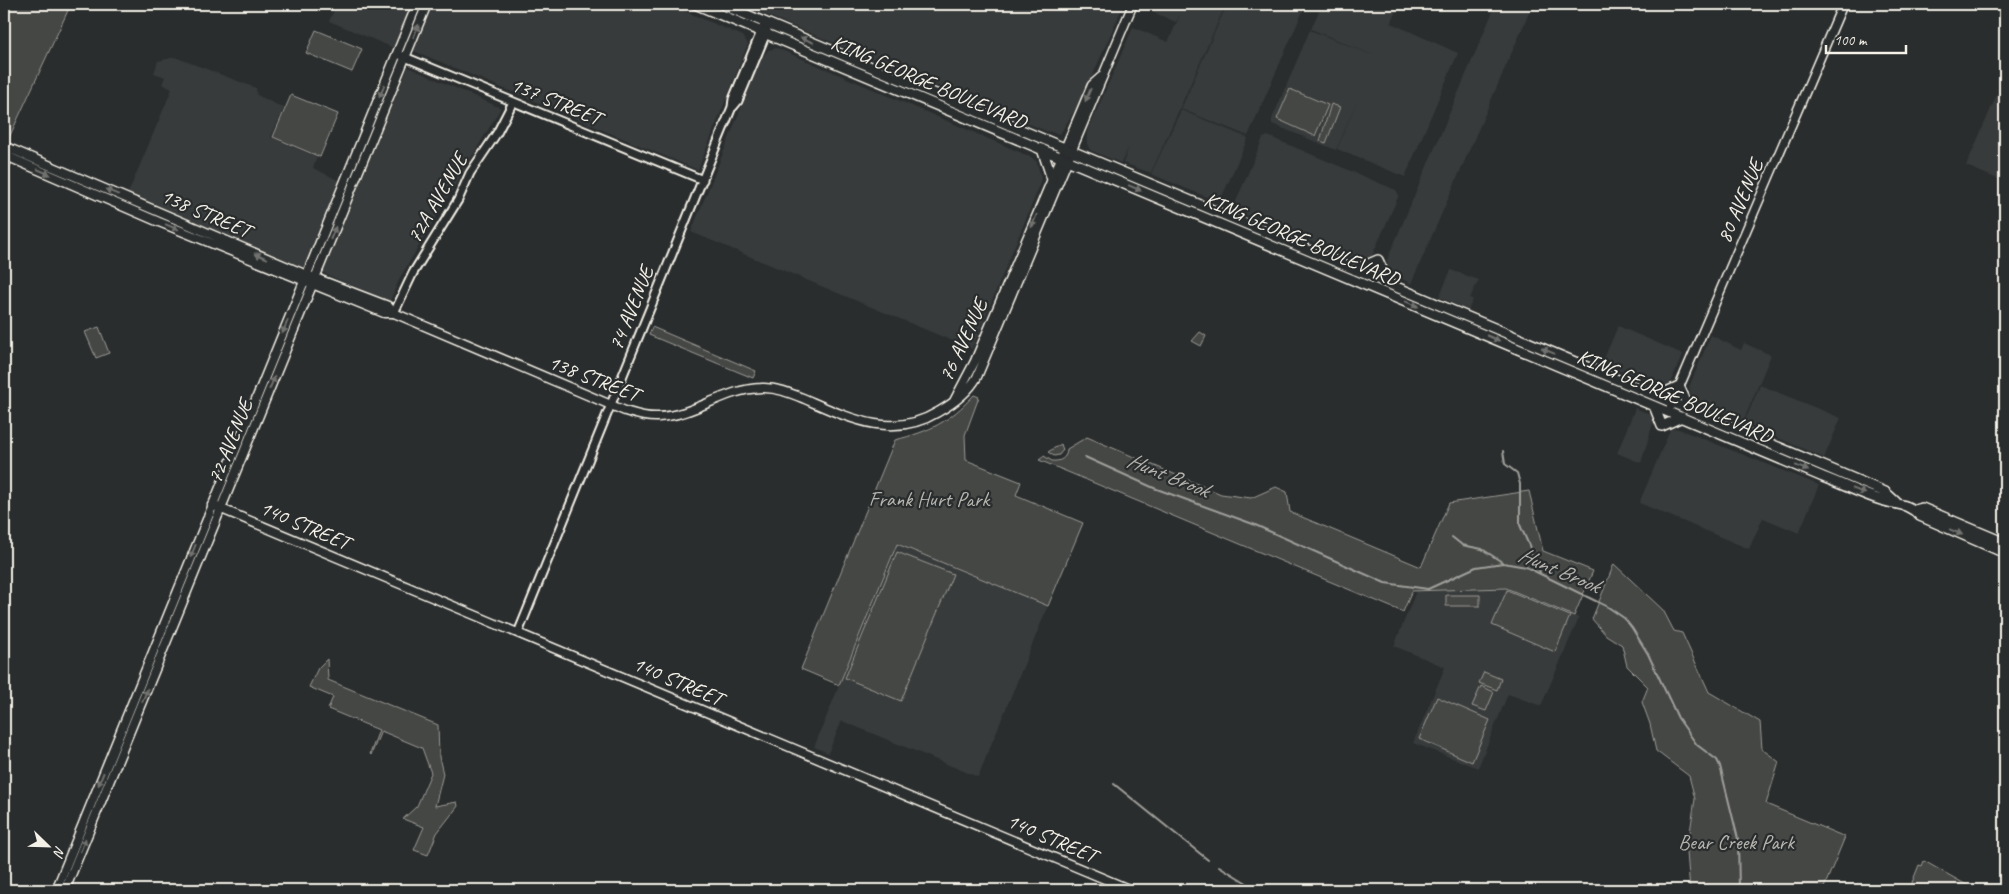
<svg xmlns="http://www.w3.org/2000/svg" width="2009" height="894" viewBox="0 0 2009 894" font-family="Caveat,sans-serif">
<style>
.built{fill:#373a3a}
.green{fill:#444645;stroke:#9c9c96}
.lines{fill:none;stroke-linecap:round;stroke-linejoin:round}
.stream{stroke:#9f9f9a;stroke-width:2}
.tertiary-casing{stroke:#f4f1e8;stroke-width:11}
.secondary-casing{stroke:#f4f1e8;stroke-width:11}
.primary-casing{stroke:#f4f1e8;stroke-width:12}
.tertiary{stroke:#2a2d2e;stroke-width:7}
.secondary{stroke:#2a2d2e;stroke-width:8}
.primary{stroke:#2a2d2e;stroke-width:9}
.oneway{fill:#71726f}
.labels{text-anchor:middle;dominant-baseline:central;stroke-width:4.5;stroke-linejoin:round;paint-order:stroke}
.street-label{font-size:21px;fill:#f4f1e8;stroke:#2a2d2e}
.park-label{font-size:21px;fill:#b6b5af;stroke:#2a2d2e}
.water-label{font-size:22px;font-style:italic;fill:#b5b3ae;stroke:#2a2d2e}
</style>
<rect width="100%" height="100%" fill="#2a2d2e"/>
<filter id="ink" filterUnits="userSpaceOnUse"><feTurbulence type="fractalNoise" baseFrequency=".02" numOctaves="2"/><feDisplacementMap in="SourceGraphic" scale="10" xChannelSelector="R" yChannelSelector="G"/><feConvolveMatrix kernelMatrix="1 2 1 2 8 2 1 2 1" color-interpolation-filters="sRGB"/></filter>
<g filter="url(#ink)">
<!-- built -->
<path class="built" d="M 337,4 L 414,4 L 396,49 L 329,21 Z
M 433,4 L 668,4 L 743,36 L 748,44 L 698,170 L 414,51 Z
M 740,4 L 1124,4 L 1084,95 L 1060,134 L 1046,131 Z
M 1144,4 L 1226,4 L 1151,173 L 1123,163 L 1129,147 L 1121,163 L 1090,150 L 1087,144 L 1087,133 L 1133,27 L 1168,42 L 1180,15 L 1176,22 L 1143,8 Z
M 1227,4 L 1306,4 L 1248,136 L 1181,109 Z
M 1322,4 L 1399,4 L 1391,23 L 1458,53 L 1405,177 L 1337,149 L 1357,101 L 1336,150 L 1272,124 L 1272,119 L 1310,30 L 1375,56 L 1311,29 Z
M 1496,4 L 1533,4 L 1411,284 L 1389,271 L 1387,260 Z
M 777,48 L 1031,157 L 1037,162 L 1041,178 L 1038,190 L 972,349 L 691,232 L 761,59 L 768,50 Z
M 175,57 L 256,88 L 257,95 L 284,108 L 271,137 L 317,157 L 313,168 L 342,182 L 307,272 L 126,198 L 172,89 L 162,84 L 165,77 L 154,73 L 158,61 Z
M 408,67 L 501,108 L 400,278 L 390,301 L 325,274 L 322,271 Z
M 2005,76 L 2005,182 L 1966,166 Z
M 1181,110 L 1248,138 L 1221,199 L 1216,201 L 1151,174 Z
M 1268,136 L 1396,190 L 1399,195 L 1372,256 L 1364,260 L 1354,260 L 1240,212 L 1234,206 L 1263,138 Z
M 1451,270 L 1479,280 L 1470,298 L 1473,300 L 1468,310 L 1439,297 Z
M 1618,326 L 1683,354 L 1670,383 L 1658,388 L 1602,363 Z
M 1711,335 L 1741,350 L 1744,343 L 1771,355 L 1743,422 L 1692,399 L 1689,387 Z
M 1760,385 L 1841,418 L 1824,458 L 1744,423 Z
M 1635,408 L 1650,414 L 1654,420 L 1641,463 L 1617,453 Z
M 1676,428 L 1819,485 L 1799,533 L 1763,518 L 1749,549 L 1639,503 L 1670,430 Z
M 897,544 L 1048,606 L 978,777 L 842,721 L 828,753 L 814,747 Z
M 1506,588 L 1579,618 L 1541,706 L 1508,694 L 1478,768 L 1413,743 L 1445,667 L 1394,646 L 1416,591 Z"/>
<!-- green -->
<path class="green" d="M 4,4 L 71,4 L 7,142 L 4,140 Z
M 316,30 L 362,49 L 352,72 L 306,53 Z
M 1290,89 L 1328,105 L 1315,136 L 1277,119 Z
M 291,95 L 338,114 L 320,157 L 273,137 Z
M 1331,104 L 1340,107 L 1326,143 L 1320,141 Z
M 99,327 L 109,353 L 96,358 L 85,332 Z
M 652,327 L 756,371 L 753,378 L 649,335 Z
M 1200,332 L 1206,336 L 1201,346 L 1192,341 Z
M 974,395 L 979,397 L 965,435 L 966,460 L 1021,482 L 1016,495 L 1083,523 L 1048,606 L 897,544 L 839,685 L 801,669 L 895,440 C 931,431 949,422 974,395 Z
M 1087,437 L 1221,494 L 1251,498 L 1276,487 L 1287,492 L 1290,512 L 1421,567 L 1449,503 L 1529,491 L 1543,551 L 1593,571 L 1574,616 L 1506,588 L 1412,591 L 1403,612 L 1039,460 L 1044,456 L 1052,461 C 1060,462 1067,458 1067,449 Z
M 1061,444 L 1063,450 L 1059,455 L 1054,456 L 1048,452 Z
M 897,552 L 953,574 L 901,701 L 845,678 Z
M 1614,564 L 1663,610 L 1674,631 L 1682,633 L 1709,692 L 1760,722 L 1762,749 L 1779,762 L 1766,804 L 1845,837 L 1823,890 L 1690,890 L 1687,852 L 1695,799 L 1689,776 L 1656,751 L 1650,724 L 1642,702 L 1648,687 L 1627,666 L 1622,645 L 1606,635 L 1592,619 Z
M 1507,590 L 1570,616 L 1555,652 L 1492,625 Z
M 1446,595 L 1480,595 L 1480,606 L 1446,606 Z
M 327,659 L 328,680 L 438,725 L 439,757 L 443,774 L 435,806 L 457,802 L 458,806 L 437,833 L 428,855 L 414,850 L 424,827 L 403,819 L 417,806 L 431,773 L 422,748 L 381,731 L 371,755 L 370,754 L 379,730 L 328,709 L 333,697 L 309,687 L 318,668 Z
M 1484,672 L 1501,679 L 1497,690 L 1479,683 Z
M 1481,686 L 1494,692 L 1486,711 L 1472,706 Z
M 1437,697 L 1490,720 L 1472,762 L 1419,739 Z
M 1924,861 L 1972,888 L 1976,890 L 1909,890 L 1919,865 L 1922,866 Z"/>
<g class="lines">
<!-- stream -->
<path class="stream" d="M 1503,451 L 1505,464 L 1517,473 L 1520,484 L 1520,525 L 1531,550 L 1532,560 L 1540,572
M 1085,457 L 1154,488 L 1253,524 L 1385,583 L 1428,589 L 1476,567 L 1503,563 L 1526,567 L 1608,607 L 1624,618 L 1632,628 L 1648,654 L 1678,718 L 1697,745 L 1717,760 L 1720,766 L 1738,839 L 1739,890
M 1452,537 L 1462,545 L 1482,549 L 1502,562
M 1114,784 L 1208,860
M 1219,866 L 1258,890"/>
<defs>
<path id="tertiary" d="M 400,55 L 703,180
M 733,107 L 738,101 L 767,31
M 4,168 L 10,152
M 394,313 L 413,273 L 458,200 L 470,173 L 497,133 L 513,102
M 518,633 L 732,107 L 733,99 L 765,22"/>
<path id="secondary" d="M 4,146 L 302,273 L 388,306 L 394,313
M 4,155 L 159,222 L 384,313 L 394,313 L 625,411 C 635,414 647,418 658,417 C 694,416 724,389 761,388 C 776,387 790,393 805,399 C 849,418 892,440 938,412 C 954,403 968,393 977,377 L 1133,4
M 954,401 L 975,361 L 1092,85 L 1101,77
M 1671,406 L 1843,4
M 212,505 L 1131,890
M 56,890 L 417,4
M 65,890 L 427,4"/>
<path id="primary" d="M 695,4 L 1823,477 C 1842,484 1862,494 1881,500 C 1896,505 1909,503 1920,516 L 2005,553
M 721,4 L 1828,468 L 1885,492 L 1896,502
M 1042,149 L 1052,179
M 1355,270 L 1378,260 L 1389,284
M 1658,396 L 1679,386 L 1690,410
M 1654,406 L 1662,426 L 1682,417
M 1914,510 L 1922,508 L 2005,543"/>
</defs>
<!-- tertiary casing -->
<use href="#tertiary" class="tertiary-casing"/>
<!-- secondary casing -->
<use href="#secondary" class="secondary-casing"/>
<!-- primary casing -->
<use href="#primary" class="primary-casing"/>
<!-- tertiary -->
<use href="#tertiary" class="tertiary"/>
<!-- secondary -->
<use href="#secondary" class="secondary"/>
<!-- primary -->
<use href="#primary" class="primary"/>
</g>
<!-- one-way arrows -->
<defs><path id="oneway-solid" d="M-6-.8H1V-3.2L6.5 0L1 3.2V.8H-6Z" transform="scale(1.25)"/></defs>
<g class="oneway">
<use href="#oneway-solid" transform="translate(416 31) rotate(-68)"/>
<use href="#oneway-solid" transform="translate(807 40) rotate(-157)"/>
<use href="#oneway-solid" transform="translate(382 91) rotate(112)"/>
<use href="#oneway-solid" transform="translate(1088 95) rotate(113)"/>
<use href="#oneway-solid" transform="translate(44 172) rotate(23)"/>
<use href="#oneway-solid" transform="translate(1135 188) rotate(23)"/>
<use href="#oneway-solid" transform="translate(112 192) rotate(-157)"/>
<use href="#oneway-solid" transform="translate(1034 221) rotate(113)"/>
<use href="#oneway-solid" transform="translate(172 227) rotate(22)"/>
<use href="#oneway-solid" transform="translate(333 233) rotate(-68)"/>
<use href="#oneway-solid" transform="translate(261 256) rotate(-157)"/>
<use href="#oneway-solid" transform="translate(1412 304) rotate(23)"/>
<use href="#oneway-solid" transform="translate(285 327) rotate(112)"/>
<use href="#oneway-solid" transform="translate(1493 338) rotate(23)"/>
<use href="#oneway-solid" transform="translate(1548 351) rotate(-157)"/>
<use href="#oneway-solid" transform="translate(272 383) rotate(-68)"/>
<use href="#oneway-solid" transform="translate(1802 468) rotate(23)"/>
<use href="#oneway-solid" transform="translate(1859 491) rotate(22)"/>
<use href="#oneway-solid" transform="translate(1956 532) rotate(23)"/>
<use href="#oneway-solid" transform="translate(193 551) rotate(112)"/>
<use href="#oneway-solid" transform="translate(145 695) rotate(-68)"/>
<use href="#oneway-solid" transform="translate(101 779) rotate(112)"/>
<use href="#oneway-solid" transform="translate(83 845) rotate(-68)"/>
</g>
</g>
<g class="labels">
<!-- street labels -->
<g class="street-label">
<text transform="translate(929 82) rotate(23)">KING GEORGE BOULEVARD</text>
<text transform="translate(556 101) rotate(22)">137 STREET</text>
<text transform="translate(437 198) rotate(-60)">72A AVENUE</text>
<text transform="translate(1740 201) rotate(-67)">80 AVENUE</text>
<text transform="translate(206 213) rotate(23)">138 STREET</text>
<text transform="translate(1302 239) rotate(23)">KING GEORGE BOULEVARD</text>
<text transform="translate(631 308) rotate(-68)">74 AVENUE</text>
<text transform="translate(963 340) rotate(-65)">76 AVENUE</text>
<text transform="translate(594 378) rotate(21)">138 STREET</text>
<text transform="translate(1675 396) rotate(23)">KING GEORGE BOULEVARD</text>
<text transform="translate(230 441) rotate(-68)">72 AVENUE</text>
<text transform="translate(305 525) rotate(23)">140 STREET</text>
<text transform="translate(678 681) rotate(23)">140 STREET</text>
<text transform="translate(1052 838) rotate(23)">140 STREET</text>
</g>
<!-- park labels -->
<g class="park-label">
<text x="929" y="499">Frank Hurt Park</text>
<text x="1736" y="842">Bear Creek Park</text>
</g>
<!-- water labels -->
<g class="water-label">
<text transform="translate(1168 475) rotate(22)">Hunt Brook</text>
<text transform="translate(1559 570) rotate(23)">Hunt Brook</text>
</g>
</g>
<!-- margin -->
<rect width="2009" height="894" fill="none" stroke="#2a2d2e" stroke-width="20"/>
<rect x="10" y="10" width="1989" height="874" fill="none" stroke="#f4f1e8" stroke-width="2" filter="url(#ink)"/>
<!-- north arrow -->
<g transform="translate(48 846) rotate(113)" stroke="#2a2d2e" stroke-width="4" paint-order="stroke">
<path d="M0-4L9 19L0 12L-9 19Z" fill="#f4f1e8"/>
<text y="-8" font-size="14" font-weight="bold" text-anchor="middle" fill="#f4f1e8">N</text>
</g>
<!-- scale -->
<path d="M1826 45v8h80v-8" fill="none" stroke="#f4f1e8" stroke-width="2.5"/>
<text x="1834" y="45" font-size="15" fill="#f4f1e8" stroke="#2a2d2e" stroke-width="4" paint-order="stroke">100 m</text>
</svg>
